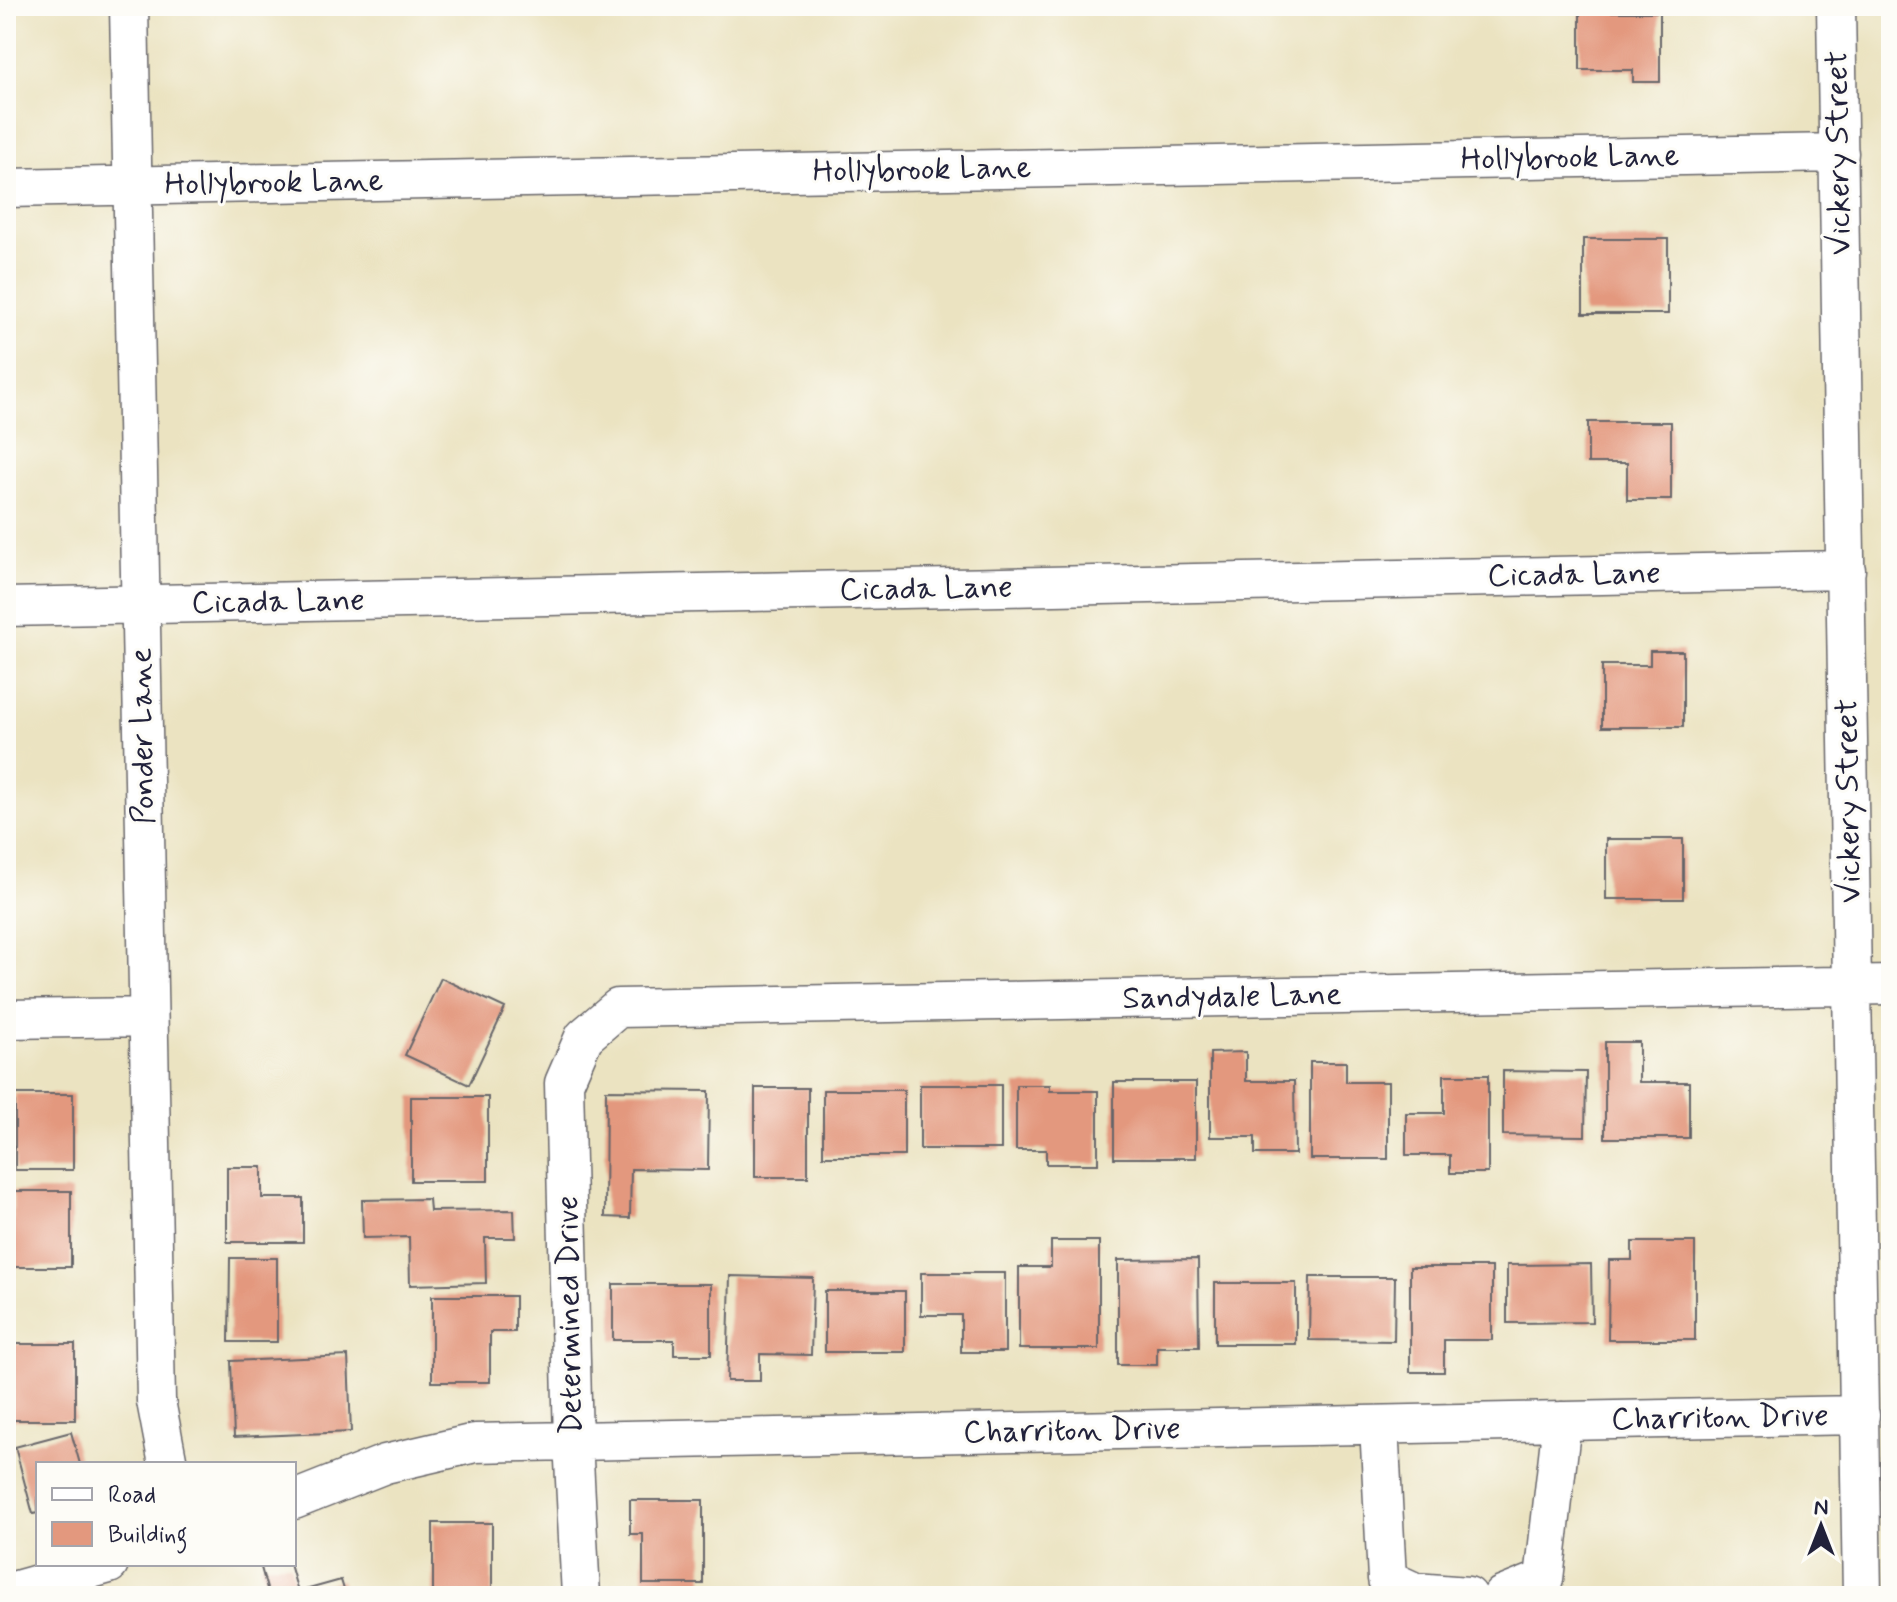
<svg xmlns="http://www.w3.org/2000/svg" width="1897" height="1602" viewBox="0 0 1897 1602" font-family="Mynerve,sans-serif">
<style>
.building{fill:#e3987e}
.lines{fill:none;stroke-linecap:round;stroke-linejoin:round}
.minor-casing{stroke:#68666a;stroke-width:41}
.minor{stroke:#fff;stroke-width:38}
.labels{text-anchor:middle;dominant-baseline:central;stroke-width:6;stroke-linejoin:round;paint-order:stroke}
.street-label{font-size:32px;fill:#22223b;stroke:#fdfcf7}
</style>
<rect width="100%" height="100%" fill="#fdfcf7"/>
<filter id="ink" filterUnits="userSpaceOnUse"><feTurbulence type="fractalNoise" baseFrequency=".0125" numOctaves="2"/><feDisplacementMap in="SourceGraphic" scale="16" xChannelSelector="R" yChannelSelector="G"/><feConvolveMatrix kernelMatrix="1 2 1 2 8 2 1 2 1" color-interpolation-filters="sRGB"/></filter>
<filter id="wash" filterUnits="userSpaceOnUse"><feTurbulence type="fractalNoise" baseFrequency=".006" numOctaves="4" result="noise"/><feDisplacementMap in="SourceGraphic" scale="32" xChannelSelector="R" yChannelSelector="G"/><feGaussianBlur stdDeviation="1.8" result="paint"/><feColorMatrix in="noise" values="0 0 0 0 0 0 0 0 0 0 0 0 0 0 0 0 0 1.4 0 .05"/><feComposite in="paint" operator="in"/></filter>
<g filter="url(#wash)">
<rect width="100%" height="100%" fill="#ebe3c1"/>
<g id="blocks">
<!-- building -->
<path class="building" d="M 1580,12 L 1660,12 L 1660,82 L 1633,82 L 1633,70 L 1580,70 Z
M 1583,239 L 1668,239 L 1668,314 L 1583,314 Z
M 1588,422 L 1671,422 L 1671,500 L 1627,500 L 1627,463 L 1588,463 Z
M 1650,651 L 1683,651 L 1683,727 L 1602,727 L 1602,665 L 1650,665 Z
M 1606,839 L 1683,839 L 1683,899 L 1606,899 Z
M 441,978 L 505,1008 L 469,1085 L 405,1055 Z
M 1605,1042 L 1639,1042 L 1639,1082 L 1689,1082 L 1689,1138 L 1605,1138 Z
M 1246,1052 L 1246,1081 L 1294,1081 L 1295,1154 L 1255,1154 L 1255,1137 L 1210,1137 L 1210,1053 Z
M 1310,1062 L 1346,1062 L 1346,1082 L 1388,1082 L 1388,1159 L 1310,1159 Z
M 1503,1071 L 1586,1072 L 1585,1136 L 1503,1135 Z
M 1444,1075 L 1488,1075 L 1488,1173 L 1450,1173 L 1450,1155 L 1406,1155 L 1406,1113 L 1444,1113 Z
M 1114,1082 L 1196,1082 L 1196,1158 L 1114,1158 Z
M 920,1085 L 1001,1085 L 1001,1149 L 920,1149 Z
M 1016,1085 L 1050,1085 L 1050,1091 L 1098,1091 L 1098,1164 L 1046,1164 L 1046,1150 L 1016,1150 Z
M 755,1088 L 808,1088 L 808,1177 L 755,1177 Z
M 606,1090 L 709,1091 L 708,1170 L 631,1169 L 630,1218 L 605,1217 Z
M 823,1090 L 904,1090 L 904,1156 L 823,1156 Z
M 15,1094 L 73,1094 L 73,1170 L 15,1170 Z
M 411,1097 L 488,1097 L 488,1181 L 411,1181 Z
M 227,1167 L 262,1167 L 262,1198 L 303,1198 L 303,1242 L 227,1242 Z
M 13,1191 L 71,1191 L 71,1267 L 13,1267 Z
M 429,1199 L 430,1211 L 514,1210 L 515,1238 L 485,1238 L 486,1283 L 410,1285 L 409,1237 L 363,1238 L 362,1200 Z
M 1051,1241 L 1099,1241 L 1099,1349 L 1019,1349 L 1019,1267 L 1051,1267 Z
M 1632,1242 L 1695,1242 L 1695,1340 L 1608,1340 L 1609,1260 L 1632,1260 Z
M 230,1258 L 277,1258 L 277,1342 L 229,1342 Z
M 1198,1259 L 1199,1347 L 1157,1347 L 1157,1365 L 1118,1365 L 1118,1260 Z
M 1591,1264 L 1592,1322 L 1507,1323 L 1507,1265 Z
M 1410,1267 L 1492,1267 L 1492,1340 L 1444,1340 L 1444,1372 L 1410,1372 Z
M 921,1273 L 1005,1273 L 1005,1352 L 961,1352 L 961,1315 L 921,1315 Z
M 730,1276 L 813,1278 L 811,1355 L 760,1354 L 760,1381 L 727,1381 Z
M 1310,1277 L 1395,1277 L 1394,1341 L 1309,1340 Z
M 1215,1283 L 1296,1283 L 1296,1344 L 1215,1344 Z
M 613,1284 L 711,1284 L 711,1355 L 674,1355 L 674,1340 L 613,1340 Z
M 825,1291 L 905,1291 L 905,1352 L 825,1352 Z
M 432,1296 L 515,1296 L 515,1332 L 490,1332 L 490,1382 L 432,1382 Z
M 6,1344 L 75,1344 L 75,1420 L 6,1420 Z
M 348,1356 L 351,1432 L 234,1437 L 231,1361 Z
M 71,1432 L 80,1464 L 38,1464 L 38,1513 L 33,1514 L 15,1447 Z
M 630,1500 L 703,1500 L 703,1584 L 643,1584 L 643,1534 L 630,1534 Z
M 433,1523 L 492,1523 L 492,1596 L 433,1596 Z
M 260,1564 L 290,1564 L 298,1592 L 341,1580 L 346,1596 L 269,1596 Z"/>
</g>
</g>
<g filter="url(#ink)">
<use href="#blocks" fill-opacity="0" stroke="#68666a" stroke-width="2"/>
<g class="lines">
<defs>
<path id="minor" d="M 129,6 L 156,1401 L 168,1464
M 1836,6 L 1862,1596
M 6,188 L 1839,153
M 6,607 L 1846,570
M 6,1019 L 148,1017
M 1379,1425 L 1387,1579 L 1415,1592 L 1468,1596
M 294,1500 L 385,1464 L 475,1443 L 1860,1415
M 6,1593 L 109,1564
M 581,1596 L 573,1441 L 564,1083 L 584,1037 L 618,1008 L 1891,985
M 1502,1596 L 1544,1579 L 1562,1421"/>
</defs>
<!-- minor casing -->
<use href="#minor" class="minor-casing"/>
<!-- minor -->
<use href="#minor" class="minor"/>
</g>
</g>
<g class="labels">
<!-- street labels -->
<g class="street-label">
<text transform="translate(1839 153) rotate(-91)">Vickery Street</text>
<text transform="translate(1570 158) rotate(-1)">Hollybrook Lane</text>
<text transform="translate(922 170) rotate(-1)">Hollybrook Lane</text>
<text transform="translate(274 183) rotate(-1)">Hollybrook Lane</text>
<text transform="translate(1574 575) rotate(-1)">Cicada Lane</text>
<text transform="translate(926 589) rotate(-1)">Cicada Lane</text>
<text transform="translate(278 602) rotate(-1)">Cicada Lane</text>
<text transform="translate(143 736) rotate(-91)">Ponder Lane</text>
<text transform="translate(1849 801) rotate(-91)">Vickery Street</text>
<text transform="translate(1232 997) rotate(-1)">Sandydale Lane</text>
<text transform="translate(570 1315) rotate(-91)">Determined Drive</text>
<text transform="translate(1720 1418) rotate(-1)">Charriton Drive</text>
<text transform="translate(1072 1431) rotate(-1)">Charriton Drive</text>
</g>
</g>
<!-- margin -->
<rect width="1897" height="1602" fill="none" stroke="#fdfcf7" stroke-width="32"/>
<!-- legend -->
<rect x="36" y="1462" width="260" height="104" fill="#fdfcf7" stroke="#a5a5ac" stroke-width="2"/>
<rect x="52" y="1488" width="40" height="12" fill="#ffffff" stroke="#a5a5ac" stroke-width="2"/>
<text x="108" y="1502" font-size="24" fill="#22223b">Road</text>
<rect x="52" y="1522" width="40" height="24" fill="#e3987e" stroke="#a5a5ac" stroke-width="2"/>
<text x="108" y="1542" font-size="24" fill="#22223b">Building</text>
<!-- north arrow -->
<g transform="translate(1821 1526)" stroke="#fdfcf7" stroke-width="6" paint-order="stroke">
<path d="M0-6L14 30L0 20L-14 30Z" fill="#22223b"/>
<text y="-12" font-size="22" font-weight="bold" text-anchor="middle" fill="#22223b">N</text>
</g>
</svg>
